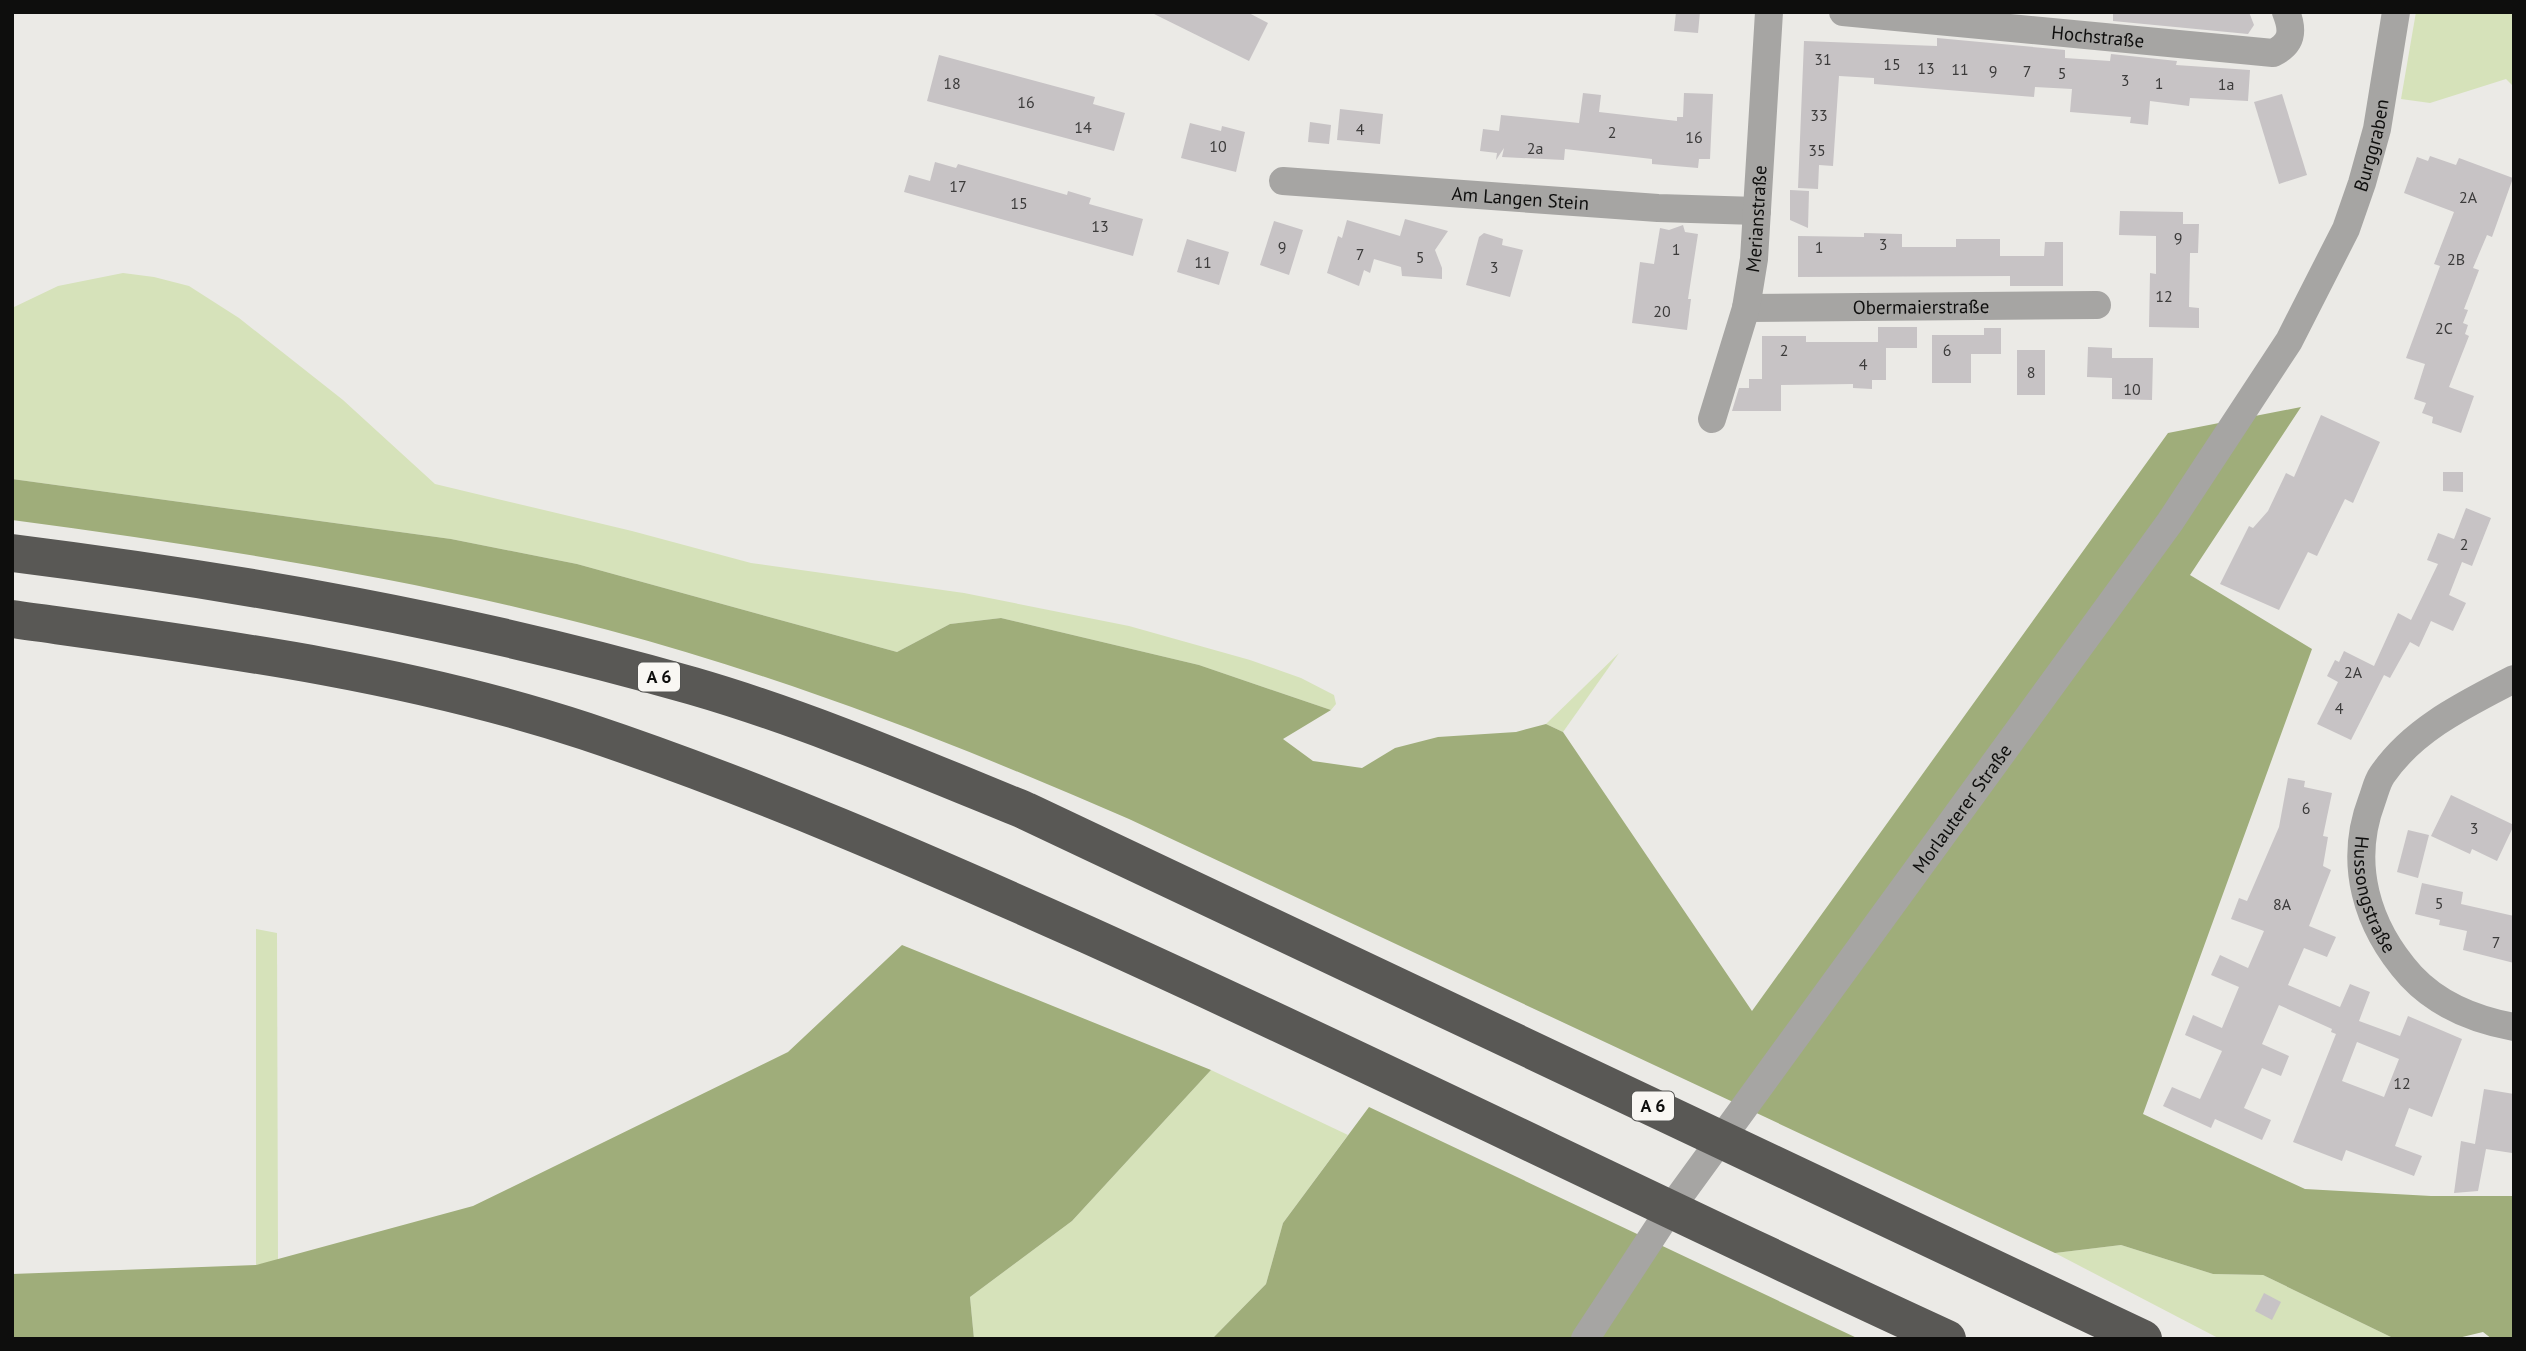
<svg xmlns="http://www.w3.org/2000/svg" width="2526" height="1351" font-family="'PT Sans',sans-serif">
<rect width="100%" height="100%" fill="#ebeae6"/>
<g fill="#d6e2ba">
<path d="M2416 12H2514V87L2506 79 2430 103 2401 99Z"/>
<path d="M123 273 154 277 189 286 239 318 343 400 435 484 632 531 751 563 964 593 1129 626 1250 660 1301 678 1334 695 1336 704 1331 710 1199 665 1001 618 950 624 897 652 577 564 451 539 12 479V308L58 286Z"/>
<path d="M1619 653 1563 732 1546 724Z"/>
<path d="M256 929 277 933 278 1261 256 1265Z"/>
<path d="M1211 1070 1348 1135 1283 1223 1266 1284 1212 1339H974L970 1297 1072 1221Z"/>
<path d="M2121 1245 2213 1274 2263 1275 2395 1339H2220L2055 1253Z"/>
</g>
<g fill="#9fad7a">
<path d="M2301 407 2190 575 2312 649 2143 1114 2305 1189 2431 1196H2514V1339H2492L2483 1332 2454 1339H2395L2263 1275 2213 1274 2121 1245 2055 1253 1129 819C959 745 788 678 608 630 413 578 213 547 12 520V479L451 539 577 564 897 652 950 624 1001 618 1199 665 1331 710 1283 739 1313 761 1362 768 1395 748 1438 737 1516 732 1546 724 1563 732 1752 1011 2168 433Z"/>
<path d="M902 945 1211 1070 1072 1221 970 1297 974 1339H12V1274L256 1265 473 1206 788 1052Z"/>
<path d="M1369 1107 1859 1339H1212L1266 1284 1283 1223Z"/>
</g>
<g fill="#c7c3c5" fill-rule="evenodd">
<path d="M1150 12H1247L1268 23 1249 61Z"/>
<path d="M1676 12H1700L1698 33 1674 31Z"/>
<path d="M2113 12H2249L2254 25 2248 34 2113 21Z"/>
<path d="M1937 38 2065 50V58L2110 61 2111 54 2177 61 2176 65 2250 70 2248 101 2190 98 2189 106 2150 101 2148 125 2130 123 2131 117 2070 112 2072 89 2035 87 2034 97 1874 84V78L1839 76 1833 166 1819 165 1818 189 1798 188 1804 41 1937 46Z"/>
<path d="M939 55 1095 97 1093 104 1125 113 1114 151 927 101Z"/>
<path d="M1583 93 1601 95 1599 112 1677 121V117H1683L1684 93 1713 94 1710 159H1699L1698 168 1652 164V159L1565 149 1564 160 1502 157 1504 148 1496 160 1497 153 1480 151 1483 129 1499 131 1501 115 1579 123Z"/>
<path d="M2282 94 2307 175 2279 184 2254 102Z"/>
<path d="M1340 109 1383 114 1380 144 1337 140Z"/>
<path d="M1310 122 1331 125 1329 144 1308 142Z"/>
<path d="M1190 123 1221 131 1222 126 1245 132 1236 172 1181 158Z"/>
<path d="M2430 156 2456 165 2459 158 2513 178 2492 237 2487 235 2473 268 2479 270 2464 309 2468 310 2463 323 2468 325 2465 334 2469 336 2449 387 2474 396 2461 433 2432 423 2433 417 2422 413 2426 403 2414 399 2425 364 2406 358 2440 266 2434 264 2454 212 2404 193 2417 157 2428 161Z"/>
<path d="M935 162 956 168 958 164 1067 195 1068 191 1091 198 1089 204 1143 219 1133 256 904 192 909 175 930 181Z"/>
<path d="M1790 190 1809 191 1808 228 1790 220Z"/>
<path d="M2120 211 2183 212V224H2199L2198 253H2190L2189 307 2199 308V328L2149 327 2150 273 2156 274V236L2119 235Z"/>
<path d="M1405 219 1448 231 1435 250 1442 268V279L1402 276 1401 267 1374 259 1370 273 1364 270 1359 286 1327 273 1338 236 1342 238 1347 220 1400 236Z"/>
<path d="M1274 221 1303 230 1289 275 1260 265Z"/>
<path d="M1683 225 1685 232 1698 234 1688 299H1691L1687 330 1632 323 1640 262 1654 264 1660 228 1669 230Z"/>
<path d="M1484 233 1503 239 1502 245 1523 250 1510 297 1466 285 1479 237Z"/>
<path d="M1864 233 1902 234V247H1956V239H2000V256H2044L2045 242H2063V286H2010V276L1798 277V236L1864 237Z"/>
<path d="M1187 239 1229 252 1219 285 1177 272Z"/>
<path d="M1878 327H1917V348H1886V380H1872V389L1853 388V384L1781 385V411H1732L1739 388H1749V379H1762V336H1806V342H1878Z"/>
<path d="M1984 328H2001V354H1971V383H1932V335H1984Z"/>
<path d="M2088 347 2112 348V358H2153L2152 400 2112 399V378L2087 377Z"/>
<rect x="2017" y="350" width="28" height="45"/>
<path d="M2321 415 2380 442 2353 503 2345 499 2317 556 2308 552 2279 610 2220 584 2249 526 2253 528 2268 511 2286 473 2294 477Z"/>
<path d="M2443 472H2463V492L2443 491Z"/>
<path d="M2466 508 2491 518 2472 566 2462 562 2449 595 2466 603 2453 631 2431 621 2419 647 2410 642 2390 678 2384 675 2351 740 2317 724 2338 682 2327 676 2335 660 2339 662 2344 651 2374 666 2398 613 2411 620 2438 564 2427 560 2438 533 2454 539Z"/>
<path d="M2288 778 2305 781 2304 787 2332 793 2323 836 2328 837 2323 866 2331 870 2309 926 2336 937 2327 957 2304 948 2288 985 2340 1007 2350 984 2370 992 2359 1021 2400 1036 2408 1016 2462 1039 2432 1117 2409 1108 2395 1146 2422 1156 2414 1176 2346 1150 2342 1161 2293 1142 2336 1034 2331 1032 2332 1029 2279 1005 2262 1044 2289 1056 2281 1076 2262 1068 2244 1108 2271 1120 2262 1140 2215 1119 2211 1128 2163 1106 2172 1087 2200 1099 2222 1051 2185 1035 2193 1015 2222 1028 2239 987 2211 975 2220 955 2248 968 2264 931 2231 919 2239 898 2247 901 2279 827ZM2357 1042 2399 1059 2384 1097 2342 1081Z"/>
<path d="M2451 795 2514 825 2497 861 2472 849 2470 854 2431 836Z"/>
<path d="M2408 830 2429 835 2418 878 2397 872Z"/>
<path d="M2422 883 2463 892 2461 904 2514 916V963L2463 950 2467 931 2439 925 2440 920 2415 914Z"/>
<path d="M2484 1089 2514 1094 2512 1153 2486 1149 2478 1191 2454 1193 2461 1141 2475 1144Z"/>
<path d="M2264 1293 2281 1302 2272 1320 2255 1311Z"/>
</g>
<g fill="none" stroke-linecap="round" stroke-linejoin="round">
<g stroke="#a6a5a3" stroke-width="28">
<path id="s1" d="M1843 12 2273 53C2292 44 2294 32 2286 12"/>
<path id="s2" d="M1283 181 1658 208 1757 211"/>
<path id="s3" d="M1746 308 2097 305"/>
<path id="s4" d="M1712 419 1746 308 1754 259 1769 12"/>
<path id="s5" d="M2514 679C2466 704 2413 729 2382 775 2377 782 2375 792 2372 800 2348 863 2366 926 2411 976 2438 1005 2476 1020 2514 1027"/>
<path id="s6" d="M1585 1339 1671 1208 2170 522 2289 341 2346 229 2362 183 2377 129 2396 12"/>
</g>
<g stroke="#595855" stroke-width="38">
<path d="M12 553C242 582 470 622 693 686 807 719 916 766 1026 811L2143 1339"/>
<path d="M12 619C205 646 400 670 585 731 756 788 923 861 1088 935 1376 1065 1659 1207 1947 1339"/>
</g>
</g>
<g text-anchor="middle" stroke-width="5" stroke-linejoin="round" paint-order="stroke">
<g font-size="16" fill="#3c3b3b">
<text x="1823" y="65">31</text>
<text x="1892" y="70">15</text>
<text x="1926" y="74">13</text>
<text x="1960" y="75">11</text>
<text x="1993" y="77">9</text>
<text x="2027" y="77">7</text>
<text x="2062" y="79">5</text>
<text x="2125" y="86">3</text>
<text x="952" y="89">18</text>
<text x="2159" y="89">1</text>
<text x="2226" y="90">1a</text>
<text x="1026" y="108">16</text>
<text x="1819" y="121">33</text>
<text x="1083" y="133">14</text>
<text x="1360" y="135">4</text>
<text x="1612" y="138">2</text>
<text x="1694" y="143">16</text>
<text x="1218" y="152">10</text>
<text x="1535" y="154">2a</text>
<text x="1817" y="156">35</text>
<text x="958" y="192">17</text>
<text x="2468" y="203">2A</text>
<text x="1019" y="209">15</text>
<text x="1100" y="232">13</text>
<text x="2178" y="244">9</text>
<text x="1883" y="250">3</text>
<text x="1282" y="253">9</text>
<text x="1819" y="253">1</text>
<text x="1676" y="255">1</text>
<text x="1360" y="260">7</text>
<text x="1420" y="263">5</text>
<text x="2456" y="265">2B</text>
<text x="1203" y="268">11</text>
<text x="1494" y="273">3</text>
<text x="2164" y="302">12</text>
<text x="1662" y="317">20</text>
<text x="2444" y="334">2C</text>
<text x="1784" y="356">2</text>
<text x="1947" y="356">6</text>
<text x="1863" y="370">4</text>
<text x="2031" y="378">8</text>
<text x="2132" y="395">10</text>
<text x="2464" y="550">2</text>
<text x="2353" y="678">2A</text>
<text x="2339" y="714">4</text>
<text x="2306" y="814">6</text>
<text x="2474" y="834">3</text>
<text x="2439" y="909">5</text>
<text x="2282" y="910">8A</text>
<text x="2496" y="948">7</text>
<text x="2402" y="1089">12</text>
</g>
<g fill="#f9f7f3" stroke="#545452" stroke-width="2">
<rect x="638" y="662.5" width="42" height="29" rx="5"/>
<rect x="1632" y="1091.5" width="42" height="29" rx="5"/>
</g>
<g font-size="18" font-weight="bold" fill="#0e0e0d">
<text x="659" y="683">A 6</text>
<text x="1653" y="1112">A 6</text>
</g>
<g font-size="19" fill="#0e0e0d" stroke="#f9f7f3">
<text dy="7" stroke="none"><textPath href="#s1" startOffset="256">Hochstraße</textPath></text>
<text dy="7" stroke="none"><textPath href="#s6" startOffset="1435">Burggraben</textPath></text>
<text dy="7" stroke="none"><textPath href="#s2" startOffset="238">Am Langen Stein</textPath></text>
<text dy="7" stroke="none"><textPath href="#s4" startOffset="206">Merianstraße</textPath></text>
<text dy="7" stroke="none"><textPath href="#s3" startOffset="175">Obermaierstraße</textPath></text>
<text dy="7" stroke="none"><textPath href="#s6" startOffset="651">Morlauterer Straße</textPath></text>
<text dy="7" stroke="none"><textPath href="#s5" startOffset="290">Hussongstraße</textPath></text>
</g>
</g>
<rect width="2526" height="1351" fill="none" stroke="#0e0e0d" stroke-width="28"/>
</svg>
